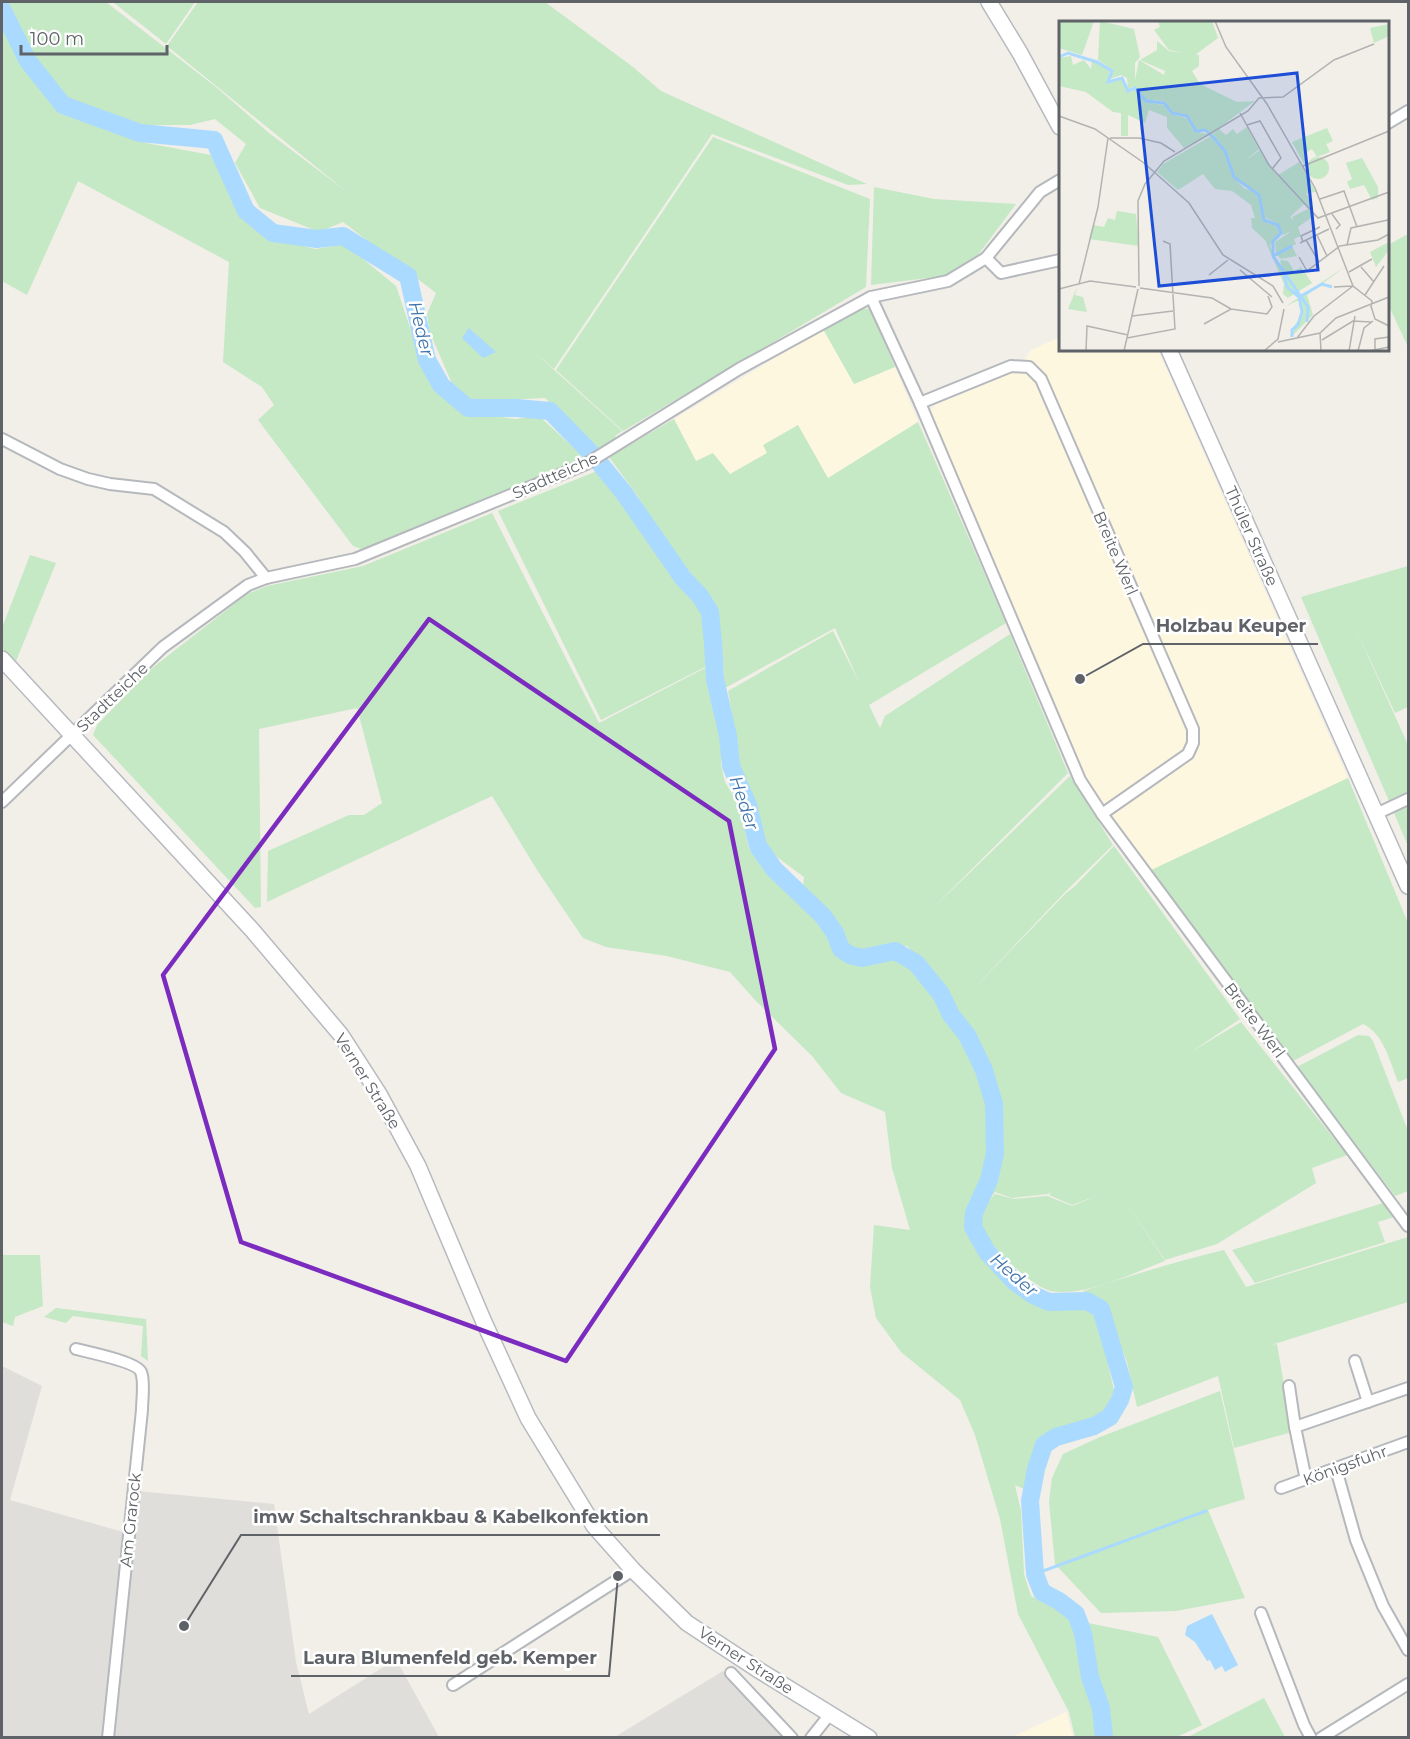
<svg xmlns="http://www.w3.org/2000/svg" width="1410" height="1739" font-family="Montserrat,sans-serif">
<rect width="100%" height="100%" fill="#f1efe8"/>
<g fill="#fef7e0">
<path d="M823 329 854 384 895 367 918 422 828 478 764 444 767 453 730 475 696 461 674 419Z"/>
<path d="M1060 337V350H1158L1348 778 1149 871 1085 776 928 413 935 405 1017 371 1031 350Z"/>
<path d="M1066 1712 1073 1737H1012Z"/>
</g>
<g fill="#e0deda">
<path d="M2 1366 42 1386 10 1500 134 1535 138 1491 274 1504 296 1662 309 1714 396 1659 439 1737H2Z"/>
<path d="M723 1671 781 1737 613 1738Z"/>
</g>
<g fill="#c5e8c5">
<path d="M2 2H106L216 87 269 133 347 192 167 46 198 2H545L633 67 661 91 867 184 848 185 712 134 554 369 532 350 622 431 615 436 617 439 602 451 545 398 478 401 465 397 454 388 430 333 427 314 436 293 343 222 319 232 260 208 235 163 246 144 215 119 190 125H139L68 99 35 59 7 8Z"/>
<path d="M113 2H195L166 44Z"/>
<path d="M2 26 25 65 62 114 146 143 211 155 244 214 272 239 316 249 345 244 396 286 422 363 437 390 465 412 516 419 539 416 586 459 364 550 353 546 258 420 274 405 262 387 223 362 229 262 78 181 27 295 2 281Z"/>
<path d="M713 137 870 199 866 287 623 431 556 370Z"/>
<path d="M874 187 934 199 1016 204 978 255 944 276 871 285Z"/>
<path d="M1408 234V347L1388 304V245Z"/>
<path d="M860 308 870 309 895 367 854 384 823 329Z"/>
<path d="M674 419 696 461 713 453 730 474 767 453 763 445 798 425 828 478 918 422 1006 623 869 705 880 728 885 716 1010 634 1068 773 930 911 1070 776 1113 845 1066 891 960 1003 1066 893 1074 887 1114 846 1240 1019 1191 1052 1241 1022 1347 1155 1312 1168 1316 1183 1217 1244 1165 1260 1117 1189 1165 1261C1132 1273 1086 1297 1051 1291 1032 1287 982 1241 981 1222 980 1211 988 1202 995 1194L1014 1199 1047 1196 1072 1206 1102 1194 1072 1205 1049 1195 1051 1192 1048 1194 1012 1198 995 1192 980 1213 971 1209 977 1191 969 1211 968 1226 982 1254 1009 1285 1048 1307 1072 1308 1085 1305 1096 1312 1116 1399 1104 1412 1040 1440 1024 1489 1015 1485 1021 1511 1024 1574 1031 1596 1056 1609 1070 1620 1077 1635 1085 1678 1097 1710 1099 1737H1075L1069 1712 1018 1614 1000 1519 975 1435 960 1400 901 1352 876 1318 870 1287 874 1225 910 1230 892 1168 885 1112 841 1093 812 1056 755 1000 730 972 667 956 606 947 583 938 537 870 492 796 267 902 268 851 349 815H364L382 803 357 708 259 729 261 907 255 908 93 735 97 725 151 669 247 594 267 586 363 566 492 513 599 723 709 666V677L723 737 721 765 725 782 740 807 749 849 771 877 818 920 839 955 850 964C864 962 879 957 892 958 918 959 953 1025 964 1046L948 989 907 946 868 951 849 946 830 918 803 886 804 877 777 857 765 846 754 806 737 768 734 725 728 691 833 631 860 684 835 628 725 688 721 641 714 604 659 531 637 495 609 457Z"/>
<path d="M597 471 620 498 679 582 697 602 705 615 709 643V665L601 720 498 511Z"/>
<path d="M30 555 56 563 16 661 2 648V628Z"/>
<path d="M1408 566V707L1395 713 1353 623 1408 745V792L1389 801 1301 597Z"/>
<path d="M1348 778 1408 923V1078L1398 1082C1390 1062 1384 1034 1363 1024L1293 1061 1149 871Z"/>
<path d="M1408 806V846L1394 813Z"/>
<path d="M1358 1035 1369 1036 1373 1041 1408 1131V1191L1395 1196 1297 1067Z"/>
<path d="M1383 1203 1394 1217 1378 1222 1385 1242 1255 1283 1232 1250Z"/>
<path d="M1408 1237V1302L1271 1345 1277 1344 1292 1432 1234 1448 1218 1376 1137 1407 1127 1362 1104 1303 1083 1291C1130 1276 1177 1261 1224 1250L1246 1287Z"/>
<path d="M2 1255H40L43 1306 15 1317 13 1326 2 1322Z"/>
<path d="M56 1308 146 1319 148 1361 141 1356 143 1326 73 1316 66 1323 44 1317Z"/>
<path d="M1220 1391 1245 1499 1208 1510 1245 1598 1176 1611 1101 1613 1055 1564 1049 1502 1052 1478 1063 1454 1100 1437Z"/>
<path d="M1083 1622 1158 1637 1202 1725 1177 1737H1107L1106 1710 1094 1675 1088 1633Z"/>
<path d="M1264 1698 1285 1737H1188Z"/>
</g>
<g fill="#aadaff">
<path d="M469 328 496 352 483 358 462 338Z"/>
<path d="M1212 1614 1238 1665 1225 1672 1222 1666 1215 1670 1210 1660 1207 1661 1195 1642 1185 1635 1187 1626Z"/>
</g>
<g fill="none" stroke-linecap="round" stroke-linejoin="round">
<path stroke="#aadaff" stroke-width="3" d="M1035 1574 1206 1511"/>
<path stroke="#aadaff" stroke-width="18" d="M2 9 28 61 63 105 140 133 214 140 246 211 273 233 317 239 343 236 408 276 427 360 441 385 468 408H517L550 411 593 455 624 493 683 578 700 596 710 612 713 643 715 679 728 736 731 766 748 805 758 846 774 869 823 916 835 933 841 949 850 955 862 958 895 951 916 963 941 994 951 1015 967 1035 984 1070 994 1104 995 1153 989 1180 974 1213 973 1227 987 1252 1015 1282 1033 1295 1049 1302 1087 1301 1101 1309 1124 1387 1120 1400 1110 1417 1094 1426 1056 1437 1044 1445 1036 1469 1030 1501 1035 1574 1042 1592 1059 1601 1076 1614 1083 1633 1090 1677 1101 1708 1104 1738"/>
<g stroke="#b5b8bc" stroke-width="14">
<g id="minor">
<path d="M1388 123 1408 111"/>
<path d="M986 258 1001 273 1060 260"/>
<path d="M871 297 920 403 1080 780 1102 814 1408 1226"/>
<path d="M920 403 1011 366 1029 367 1041 379 1193 729V743L1188 754 1102 814"/>
<path d="M2 439 60 469 88 479 110 484 154 489 224 532 245 552 266 578"/>
<path d="M2 802 163 647 248 585 266 578 355 559 586 464 739 369 871 297 948 281 986 258 1040 192 1060 180"/>
<path d="M1376 814 1408 799"/>
<path d="M76 1349C88 1352 137 1362 141 1372 145 1382 142 1399 142 1410L108 1738"/>
<path d="M1355 1361 1368 1402"/>
<path d="M1289 1386 1295 1427"/>
<path d="M1336 1469 1356 1540 1383 1606 1408 1650"/>
<path d="M1306 1480 1295 1427 1408 1388"/>
<path d="M1281 1488 1408 1442"/>
<path d="M1261 1613 1304 1725 1311 1738"/>
<path d="M731 1673 792 1738"/>
<path d="M453 1685 633 1570"/>
<path d="M811 1738 830 1714"/>
<path d="M1321 1738 1408 1684"/>
</g>
</g>
<g stroke="#b6babf" stroke-width="18">
<g id="secondary">
<path d="M989 2 1020 53 1060 127"/>
<path d="M1169 350 1408 886"/>
<path d="M2 659 253 931 341 1035 379 1094 418 1166 483 1320 528 1418 594 1526 633 1570 687 1623 757 1669 869 1738"/>
</g>
</g>
<use href="#minor" stroke="#fff" stroke-width="10"/>
<use href="#secondary" stroke="#fff" stroke-width="15"/>
</g>
<path fill="none" stroke="#7b2cbf" stroke-width="4.5" stroke-linejoin="round" d="M429 619 729 821 775 1049 566 1361 241 1242 163 975Z"/>
<g text-anchor="middle" stroke-width="5" stroke-linejoin="round" paint-order="stroke">
<g font-size="16" fill="#5f6368" stroke="#fff">
<text transform="translate(555 475) rotate(-24)" y="6">Stadtteiche</text>
<text transform="translate(1252 536) rotate(66)" y="6">Thüler Straße</text>
<text transform="translate(1116 553) rotate(67)" y="6">Breite Werl</text>
<text transform="translate(112 697) rotate(-44)" y="6">Stadtteiche</text>
<text transform="translate(1255 1020) rotate(53)" y="6">Breite Werl</text>
<text transform="translate(368 1081) rotate(58)" y="6">Verner Straße</text>
<text transform="translate(1345 1465) rotate(-20)" y="6">Königsfuhr</text>
<text transform="translate(130 1520) rotate(-84)" y="6">Am Grarock</text>
<text transform="translate(746 1660) rotate(33)" y="6">Verner Straße</text>
</g>
<g font-size="18" font-style="italic" fill="#4174aa" stroke="#fff">
<text transform="translate(421 329) rotate(76)" y="6">Heder</text>
<text transform="translate(744 803) rotate(71)" y="6">Heder</text>
<text transform="translate(1014 1275) rotate(41)" y="6">Heder</text>
</g>
</g>
<g transform="translate(1059 21)">
<rect width="330" height="330" fill="#f1efe8"/>
<path d="M0 0H35L23 34 0 27ZM41 0 75 8 81 36 76 42V59L80 39 105 54 106 50 81 39 98 29V20L110 30 140 34V45L133 50 141 63 178 81 196 80 152 113 145 108H136L131 97 111 90 105 80 88 79 73 66 69 69 68 57 62 54 48 59 54 49 39 39ZM99 0H153L159 17 136 34 110 29 95 9 101 6ZM330 3V15L315 22 311 7ZM12 35 14 44 25 39 32 48 33 40 44 45 51 50 48 63 62 58 69 71 77 69 87 81 105 84 112 93 127 97 136 110 151 114 125 127 108 107V96L90 89 86 102 69 94V115H62V92L54 91 27 71 0 65V37ZM188 106 200 128 186 140 201 129 215 151 245 183 231 196 235 199 233 196 249 188 255 195 239 206 242 215 235 218 237 223 233 225 238 235 222 238 217 233 216 221 233 210 224 214 219 203 203 195 208 202 218 204 222 214 211 225 224 252 221 239 229 240 235 250 242 246 253 262 229 277 224 273 225 263 206 219 193 207 192 197H196L192 184 173 170 156 168 144 153 119 169 98 151 104 143 152 115 166 130 174 156 185 167 199 173 175 155 167 129 153 113 160 108 167 114 174 108 178 113ZM268 107 274 120 267 123 271 131 258 136 253 128 245 133 249 141 245 143 233 121ZM248 147a11 11 0 1 1 22 0a11 11 0 1 1-22 0ZM303 137 319 166V177L313 179 305 164 291 168 288 161 293 158 287 142ZM240 141 257 171 247 172 254 186 251 188 219 154ZM58 190 77 193 80 225 30 218 34 204 45 206 49 197 56 199ZM330 221V229L317 246 311 231ZM287 245 248 274 254 294 232 316V309L243 294 240 279 227 285ZM18 266 16 274 24 276 28 291 9 288Z" fill="#c5e8c5"/>
<path fill="none" stroke="#aadaff" stroke-width="3" d="M0 36 9 32 38 41 53 50 49 61 63 57 69 70 76 67 87 80 105 82 113 92 128 95 137 110 146 109 155 117 166 130 175 156 200 174 205 199 219 204 222 212 214 220V235L249 286 248 301M214 235 233 225M225 255 228 266 240 276 243 291 239 304 233 309V316M242 275 263 263 273 266"/>
<path fill="none" stroke="#b3b3b1" stroke-width="1.5" d="M156 0 167 26 208 83 256 167 294 265 313 280 312 287M181 92 210 144 259 197 330 171M0 95 36 108 85 142 130 182 164 234 214 265 224 282M188 104 201 100 222 137 213 148M51 117H80L102 122 116 131M244 145 330 110M261 178 285 170 298 206M273 193 281 204 277 208M258 214 268 235M247 219 260 241M244 221 242 215 261 206M241 222 270 208M288 224 292 207 329 199M240 236 248 250 281 225 319 219 330 213M302 246 315 261M181 249 213 276M290 251 313 238M150 254 169 239M20 263 39 186 49 117M80 265 79 180 86 163 105 140 189 90 200 77 224 76 275 39 315 23M275 266 293 265M81 267 153 277 172 288M0 268 31 260 77 266M306 274 325 245M312 285 316 298 330 305M73 295 114 290M145 303 172 288 208 293 213 286 209 275M261 312 262 330M68 317 116 308 111 223 104 220M238 317 255 295 294 265M263 319 294 300 312 301M219 321 261 312 277 297 330 276M316 328V318L330 316M27 330 28 305 69 314M65 330 79 268M205 330 219 318 225 288M290 330 296 295M299 330 305 307 314 300M310 330 330 326"/>
<path fill="#1d4ed8" fill-opacity="0.15" stroke="#1d4ed8" stroke-width="3" d="M238 52 259 249 100 265 79 69Z"/>
<rect width="330" height="330" fill="none" stroke="#5f6368" stroke-width="3"/>
</g>
<path fill="none" stroke="#5f6368" stroke-width="2" d="M1080 679L1143 644H1318M184 1626L241 1535H660M618 1576L609 1676H291"/>
<g fill="#5f6368" stroke="#fff" stroke-width="2">
<circle cx="1080" cy="679" r="6"/>
<circle cx="184" cy="1626" r="6"/>
<circle cx="618" cy="1576" r="6"/>
</g>
<g font-size="18" text-anchor="middle" font-weight="bold" fill="#5f6368" stroke="#fff" stroke-width="5" stroke-linejoin="round" paint-order="stroke">
<text x="1231" y="632">Holzbau Keuper</text>
<text x="451" y="1523">imw Schaltschrankbau &amp; Kabelkonfektion</text>
<text x="450" y="1664">Laura Blumenfeld geb. Kemper</text>
</g>
<rect width="1410" height="1739" fill="none" stroke="#5f6368" stroke-width="6"/>
<path d="M21 45v9h146v-9" fill="none" stroke="#5f6368" stroke-width="3"/>
<text x="30" y="45" font-size="18" fill="#5f6368" stroke="#ffffff" stroke-width="4.5" paint-order="stroke">100 m</text>
</svg>
